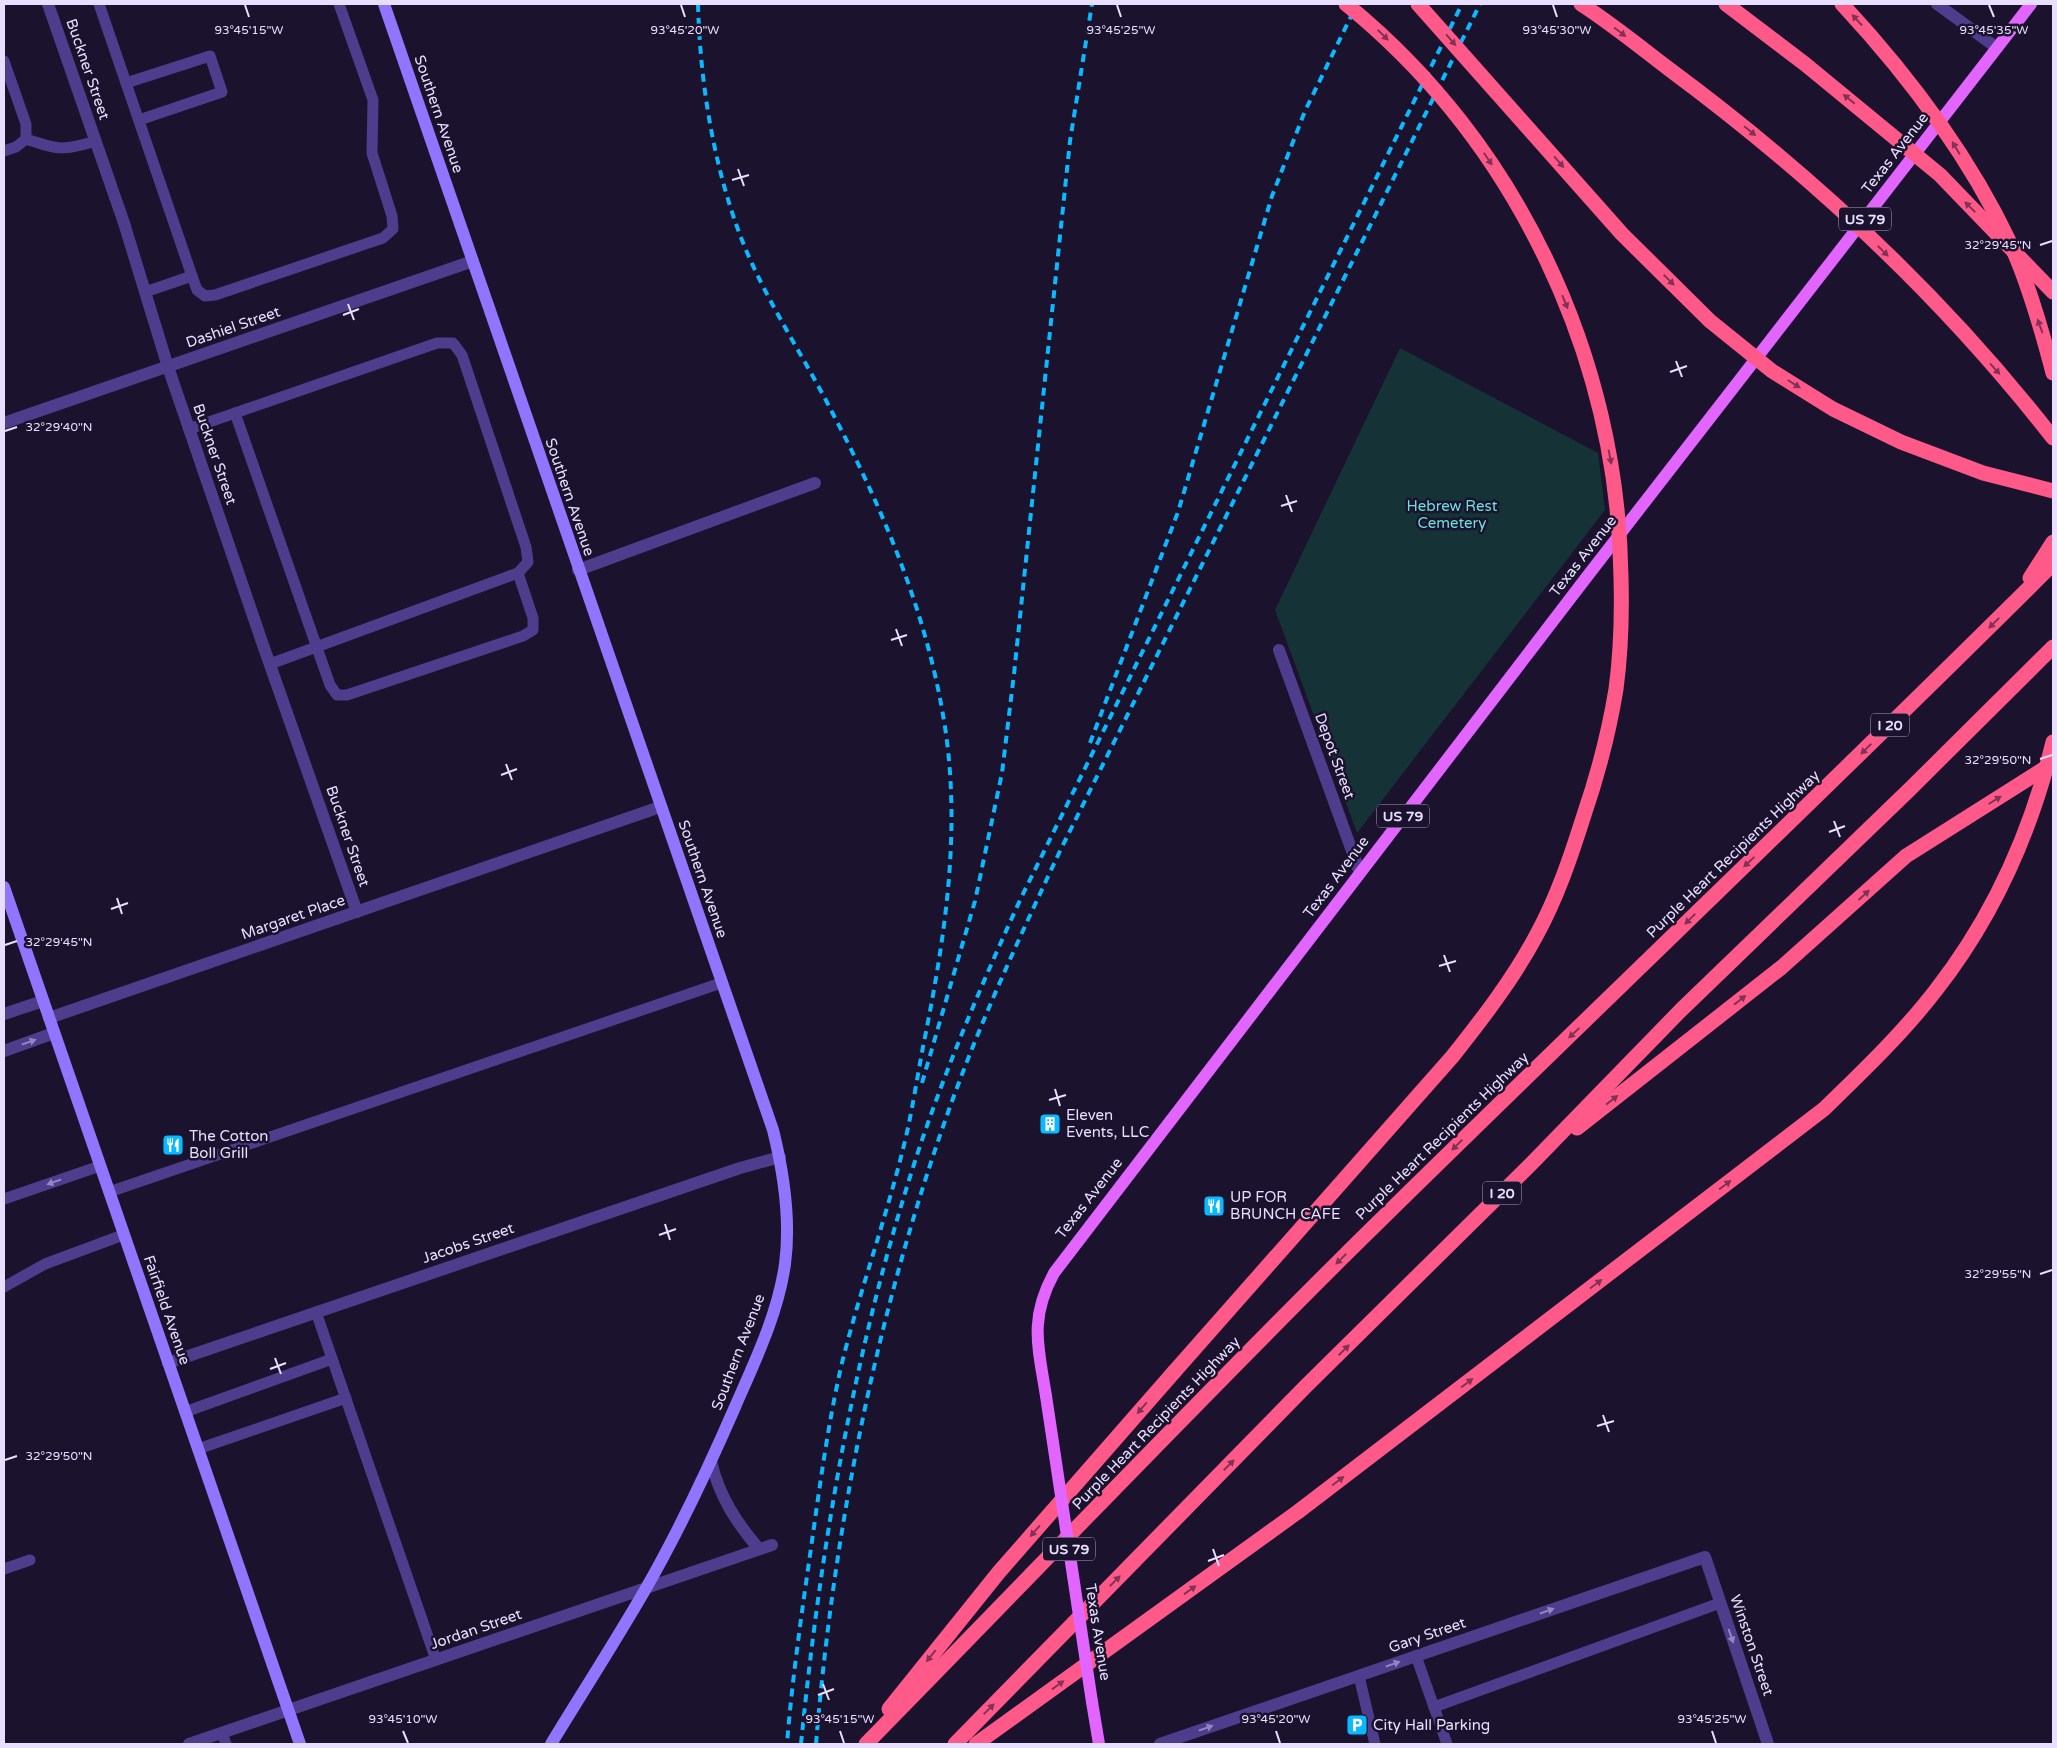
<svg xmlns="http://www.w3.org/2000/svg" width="2057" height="1748" font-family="'Varela Round',sans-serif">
<rect width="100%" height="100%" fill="#1b122d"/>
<path fill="#153237" d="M1400 348 1598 453 1605 510 1357 833 1275 610Z"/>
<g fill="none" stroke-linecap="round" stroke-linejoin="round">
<g stroke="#4e3d8c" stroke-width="11">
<path d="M99 4 192 276 145 292"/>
<path d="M4 61 26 124V139L16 147 4 151"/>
<path d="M126 83 210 56 222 92 139 120"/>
<path d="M26 139C58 150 63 151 96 141"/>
<path d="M192 276 197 290 205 296 215 295 383 238 393 229 392 216 372 153 373 100 339 4"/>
<path d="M235 413 330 685 337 695H347L523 636 533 630V618L518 573"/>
<path d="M189 429 437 343H453L462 355 526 547 528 562 518 573 270 664"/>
<path d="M109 1192 721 983"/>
<path d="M4 1199 100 1166"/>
<path d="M4 1287 45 1264 123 1235"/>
<path d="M316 1312 436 1660"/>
<path d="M185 1412 332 1359"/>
<path d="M198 1449 346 1398"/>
<path d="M4 1569 30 1560"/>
<path d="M1416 1656 1447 1744"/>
<path d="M1359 1676 1375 1744"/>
<path d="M1434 1707 1720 1603"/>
<path d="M222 1733 226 1744"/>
</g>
<g stroke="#4e3d8c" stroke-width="12">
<path d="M48 4 124 223 168 367 263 645 357 912"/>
<path d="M1937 4 1997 48"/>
<path d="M4 423 473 261"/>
<path d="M578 570 815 483"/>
<path d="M1279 650 1360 873"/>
<path d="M4 1014 43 1001"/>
<path d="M49 1018 660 807"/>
<path d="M4 1051 54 1033"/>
<path d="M168 1363 740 1168 780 1157"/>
<path d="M711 1461C719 1496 736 1522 759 1549"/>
<path d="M189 1744 772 1545"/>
<path d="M1160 1744 1705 1557 1768 1744"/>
</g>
<g stroke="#9275ff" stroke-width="12">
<path d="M384 4 773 1130C784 1174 791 1219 785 1264 778 1314 755 1361 735 1407 708 1469 679 1531 645 1590 615 1642 582 1693 551 1744"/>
<path d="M4 887 300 1744"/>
</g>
<g stroke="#e265ff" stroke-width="12">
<path d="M1046 1396C1038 1346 1029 1319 1054 1273L1589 574 2031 4"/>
<path d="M1092 1702 1099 1744"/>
</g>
<g stroke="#ff598a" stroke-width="15">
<path d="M2030 578 2053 542"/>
<path d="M1577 1128 1782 967 1906 856 2053 763"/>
<path d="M889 1709 999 1572 1174 1372"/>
<path d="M866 1744C1025 1582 1182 1417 1343 1257 1578 1025 1819 797 2053 564"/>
<path d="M955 1744 1306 1386 1532 1163 1681 1010 1909 790 2053 647"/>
<path d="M976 1744 1299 1511"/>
</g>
<g stroke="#0ab9ff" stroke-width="4" stroke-dasharray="8 6" stroke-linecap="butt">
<path d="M698 4C700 81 713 163 740 235 764 298 802 353 832 412 884 511 928 616 945 727 961 833 945 937 924 1042 917 1077 912 1114 903 1149 885 1222 859 1293 841 1367 827 1429 819 1492 810 1555 801 1618 792 1681 787 1744"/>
<path d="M1090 743 1178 512 1272 196 1305 111 1357 4"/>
<path d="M922 1083 975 901 1002 773 1014 674 1070 141 1092 4"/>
<path d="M801 1744C821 1543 855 1344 918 1152 947 1065 983 981 1021 898L1462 4"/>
<path d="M816 1744C834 1527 877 1310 951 1104 982 1018 1021 934 1060 851L1480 4"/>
</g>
<path stroke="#e265ff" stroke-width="12" d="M1046 1396 1092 1702"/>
<g stroke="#ff598a" stroke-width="15">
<path d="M1418 4 1622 234 1710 321 1772 371 1833 409 1901 442 1983 473 2053 491"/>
<path d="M1581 4C1612 24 1640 47 1669 69 1812 175 1944 298 2053 438"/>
<path d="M1726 4 1805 64 1940 175 2053 292"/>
<path d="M1842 4C1908 75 1968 154 2010 243 2028 281 2042 331 2053 373"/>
<path d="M1174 1372 1452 1057C1483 1018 1513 979 1536 936 1557 898 1571 856 1584 815 1598 774 1609 732 1616 689 1621 652 1622 614 1621 577 1618 357 1517 143 1346 4"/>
<path d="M1299 1511 1824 1109C1863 1071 1903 1033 1936 990 1993 917 2031 832 2053 742"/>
</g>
</g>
<defs><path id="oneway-solid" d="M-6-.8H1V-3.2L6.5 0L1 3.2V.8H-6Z" transform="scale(1.25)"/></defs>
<g fill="#823257">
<use href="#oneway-solid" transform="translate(1857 20) rotate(-133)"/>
<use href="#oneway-solid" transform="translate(1620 32) rotate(37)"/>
<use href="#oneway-solid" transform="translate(1383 35) rotate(44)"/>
<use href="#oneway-solid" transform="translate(1451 40) rotate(49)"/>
<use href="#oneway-solid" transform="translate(1849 99) rotate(-141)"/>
<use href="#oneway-solid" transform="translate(1750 131) rotate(39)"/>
<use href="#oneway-solid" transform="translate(1956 148) rotate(-121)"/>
<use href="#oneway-solid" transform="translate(1488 159) rotate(56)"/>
<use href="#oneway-solid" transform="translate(1559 162) rotate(49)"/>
<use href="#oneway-solid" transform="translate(1970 207) rotate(-135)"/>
<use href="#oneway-solid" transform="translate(1883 251) rotate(45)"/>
<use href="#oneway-solid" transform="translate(1669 280) rotate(45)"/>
<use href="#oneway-solid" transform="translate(1565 302) rotate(68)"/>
<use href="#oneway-solid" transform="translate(2040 326) rotate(-110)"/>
<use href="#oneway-solid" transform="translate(1995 369) rotate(48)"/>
<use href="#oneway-solid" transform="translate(1794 384) rotate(32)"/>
<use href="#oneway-solid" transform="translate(1610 457) rotate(79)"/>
<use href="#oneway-solid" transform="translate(1994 623) rotate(135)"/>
<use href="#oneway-solid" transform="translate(1866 749) rotate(135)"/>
<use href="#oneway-solid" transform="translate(1995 800) rotate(-32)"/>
<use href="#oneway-solid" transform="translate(1749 862) rotate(137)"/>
<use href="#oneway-solid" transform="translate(1864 895) rotate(-42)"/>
<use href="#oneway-solid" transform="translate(1690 919) rotate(135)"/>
<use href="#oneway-solid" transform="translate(1740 1000) rotate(-38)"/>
<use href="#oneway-solid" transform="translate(1574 1033) rotate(137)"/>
<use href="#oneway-solid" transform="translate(1612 1100) rotate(-38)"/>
<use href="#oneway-solid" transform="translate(1457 1145) rotate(135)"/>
<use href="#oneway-solid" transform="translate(1725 1185) rotate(-37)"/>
<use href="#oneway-solid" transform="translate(1341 1259) rotate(135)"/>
<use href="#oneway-solid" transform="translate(1596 1284) rotate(-37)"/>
<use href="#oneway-solid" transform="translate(1344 1350) rotate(-44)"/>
<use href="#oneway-solid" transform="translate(1467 1383) rotate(-37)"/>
<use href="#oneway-solid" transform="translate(1142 1408) rotate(131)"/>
<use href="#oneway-solid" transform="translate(1229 1465) rotate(-45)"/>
<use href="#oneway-solid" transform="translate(1338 1481) rotate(-37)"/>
<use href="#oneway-solid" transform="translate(1035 1531) rotate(131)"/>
<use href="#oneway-solid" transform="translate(1115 1581) rotate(-45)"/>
<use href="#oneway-solid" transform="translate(1190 1590) rotate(-36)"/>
<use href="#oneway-solid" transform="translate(931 1656) rotate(129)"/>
<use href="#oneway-solid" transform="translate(1058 1685) rotate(-36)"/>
<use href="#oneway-solid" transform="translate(989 1709) rotate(-45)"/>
</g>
<g fill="#9385c0">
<use href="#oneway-solid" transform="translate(29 1042) rotate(-19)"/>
<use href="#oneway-solid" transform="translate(54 1182) rotate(161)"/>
<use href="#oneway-solid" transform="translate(1547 1611) rotate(-19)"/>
<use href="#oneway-solid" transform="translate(1731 1636) rotate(71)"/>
<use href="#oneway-solid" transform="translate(1393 1664) rotate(-19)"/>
<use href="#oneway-solid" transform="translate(1206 1728) rotate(-19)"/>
</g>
<path fill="none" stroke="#e8deff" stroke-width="2" d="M245 5 249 17M681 5 685 17M1117 5 1121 17M1553 5 1557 17M1989 5 1994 17M738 169 744 186M732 180 749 175M2040 245 2052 241M348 304 354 320M343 315 359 309M1676 361 1682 377M1670 372 1687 366M5 431 17 427M1286 495 1292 512M1281 506 1297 501M896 629 902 646M891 640 907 635M2040 759 2052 755M506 764 512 780M501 775 517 769M1834 821 1840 837M1829 832 1845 826M117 898 122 914M111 909 128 903M5 945 17 941M1444 955 1450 972M1439 966 1456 961M1055 1089 1060 1106M1049 1100 1066 1095M665 1224 670 1240M659 1235 676 1229M2040 1274 2052 1270M275 1358 281 1374M270 1369 286 1363M1603 1415 1609 1432M1597 1426 1614 1421M5 1460 17 1456M1213 1549 1219 1566M1208 1561 1224 1555M823 1684 829 1700M818 1695 834 1689M403 1731 408 1743M840 1731 844 1743M1276 1731 1280 1743M1712 1731 1716 1743"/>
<defs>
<g id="building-square" transform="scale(1.125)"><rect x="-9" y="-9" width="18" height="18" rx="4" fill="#0ab9ff" stroke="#1b122d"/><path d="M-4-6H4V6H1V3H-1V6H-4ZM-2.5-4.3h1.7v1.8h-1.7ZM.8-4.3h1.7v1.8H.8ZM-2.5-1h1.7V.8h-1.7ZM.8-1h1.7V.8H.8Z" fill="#fff"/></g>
<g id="restaurant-square" transform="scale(1.125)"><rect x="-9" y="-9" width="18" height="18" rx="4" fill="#0ab9ff" stroke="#1b122d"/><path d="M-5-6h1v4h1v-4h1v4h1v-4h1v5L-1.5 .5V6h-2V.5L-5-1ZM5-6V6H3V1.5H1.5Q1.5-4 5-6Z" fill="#fff"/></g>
<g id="parking-square" transform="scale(1.125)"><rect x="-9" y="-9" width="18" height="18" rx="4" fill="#0ab9ff" stroke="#1b122d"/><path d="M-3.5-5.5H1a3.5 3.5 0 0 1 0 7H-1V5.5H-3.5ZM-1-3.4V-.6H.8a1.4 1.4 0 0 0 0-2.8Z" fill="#fff"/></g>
</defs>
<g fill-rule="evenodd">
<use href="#building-square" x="1050" y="1124"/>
<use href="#restaurant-square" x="173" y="1145"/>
<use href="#restaurant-square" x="1214" y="1206"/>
<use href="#parking-square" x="1357" y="1725"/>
</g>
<g text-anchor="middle" stroke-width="5" stroke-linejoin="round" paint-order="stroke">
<g fill="#1b122d" stroke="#aaa1c0" stroke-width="1">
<rect x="1839" y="207.5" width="52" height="23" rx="4"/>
<rect x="1871" y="713.5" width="38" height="23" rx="4"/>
<rect x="1377" y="804.5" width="52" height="23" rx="4"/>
<rect x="1483" y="1181.5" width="38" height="23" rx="4"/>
<rect x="1043" y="1537.5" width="52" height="23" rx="4"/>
</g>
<g font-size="14" font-weight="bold" fill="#e8deff">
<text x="1865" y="224">US 79</text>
<text x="1890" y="730">I 20</text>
<text x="1403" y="821">US 79</text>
<text x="1502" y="1198">I 20</text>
<text x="1069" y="1554">US 79</text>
</g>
<g font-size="15" fill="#e8deff" stroke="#1b122d">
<text transform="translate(88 69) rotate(71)" y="5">Buckner Street</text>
<text transform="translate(439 114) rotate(71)" y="5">Southern Avenue</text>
<text transform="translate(1895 153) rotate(-52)" y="5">Texas Avenue</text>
<text transform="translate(233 327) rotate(-19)" y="5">Dashiel Street</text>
<text transform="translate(215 454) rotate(71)" y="5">Buckner Street</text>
<text transform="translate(570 497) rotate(71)" y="5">Southern Avenue</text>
<text transform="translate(1583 556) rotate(-52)" y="5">Texas Avenue</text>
<text transform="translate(1335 756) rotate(70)" y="5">Depot Street</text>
<text transform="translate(348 836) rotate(71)" y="5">Buckner Street</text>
<text transform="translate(1733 854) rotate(-44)" y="5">Purple Heart Recipients Highway</text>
<text transform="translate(1336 877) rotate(-53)" y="5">Texas Avenue</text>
<text transform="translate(703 879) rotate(71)" y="5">Southern Avenue</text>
<text transform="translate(293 917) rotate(-19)" y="5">Margaret Place</text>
<text transform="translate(1442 1136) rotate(-44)" y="5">Purple Heart Recipients Highway</text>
<text transform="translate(1089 1198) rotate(-52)" y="5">Texas Avenue</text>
<text transform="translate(468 1243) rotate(-19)" y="5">Jacobs Street</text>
<text transform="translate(167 1310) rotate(71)" y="5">Fairfield Avenue</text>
<text transform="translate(738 1352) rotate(-69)" y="5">Southern Avenue</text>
<text transform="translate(1156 1423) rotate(-46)" y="5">Purple Heart Recipients Highway</text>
<text transform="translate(476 1629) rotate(-19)" y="5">Jordan Street</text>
<text transform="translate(1098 1632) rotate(81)" y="5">Texas Avenue</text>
<text transform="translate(1427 1635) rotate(-19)" y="5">Gary Street</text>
<text transform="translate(1752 1645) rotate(71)" y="5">Winston Street</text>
</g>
<g font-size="15" fill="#67e2da" stroke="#1b122d">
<text x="1452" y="511">Hebrew Rest<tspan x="1452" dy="17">Cemetery</tspan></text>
</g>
<g font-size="15" fill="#e8deff" stroke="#1b122d" text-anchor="start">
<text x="1066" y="1120">Eleven<tspan x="1066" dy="17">Events, LLC</tspan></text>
<text x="189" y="1141">The Cotton<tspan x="189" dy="17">Boll Grill</tspan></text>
<text x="1230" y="1202">UP FOR<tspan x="1230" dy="17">BRUNCH CAFE</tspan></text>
<text x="1373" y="1730">City Hall Parking</text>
</g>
</g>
<g font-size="12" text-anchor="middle" fill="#e8deff" stroke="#1b122d" stroke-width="5" stroke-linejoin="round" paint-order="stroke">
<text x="1557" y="34">93°45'30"W</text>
<text x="249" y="34">93°45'15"W</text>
<text x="685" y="34">93°45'20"W</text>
<text x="1121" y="34">93°45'25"W</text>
<text x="1994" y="34">93°45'35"W</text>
<text x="1998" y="249">32°29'45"N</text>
<text x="59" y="431">32°29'40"N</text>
<text x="1998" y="764">32°29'50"N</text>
<text x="59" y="946">32°29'45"N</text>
<text x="1998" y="1278">32°29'55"N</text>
<text x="59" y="1460">32°29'50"N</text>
<text x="403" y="1723">93°45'10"W</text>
<text x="840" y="1723">93°45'15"W</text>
<text x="1276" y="1723">93°45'20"W</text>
<text x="1712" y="1723">93°45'25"W</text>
</g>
<rect width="2057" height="1748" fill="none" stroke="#e8deff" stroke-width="10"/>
</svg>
